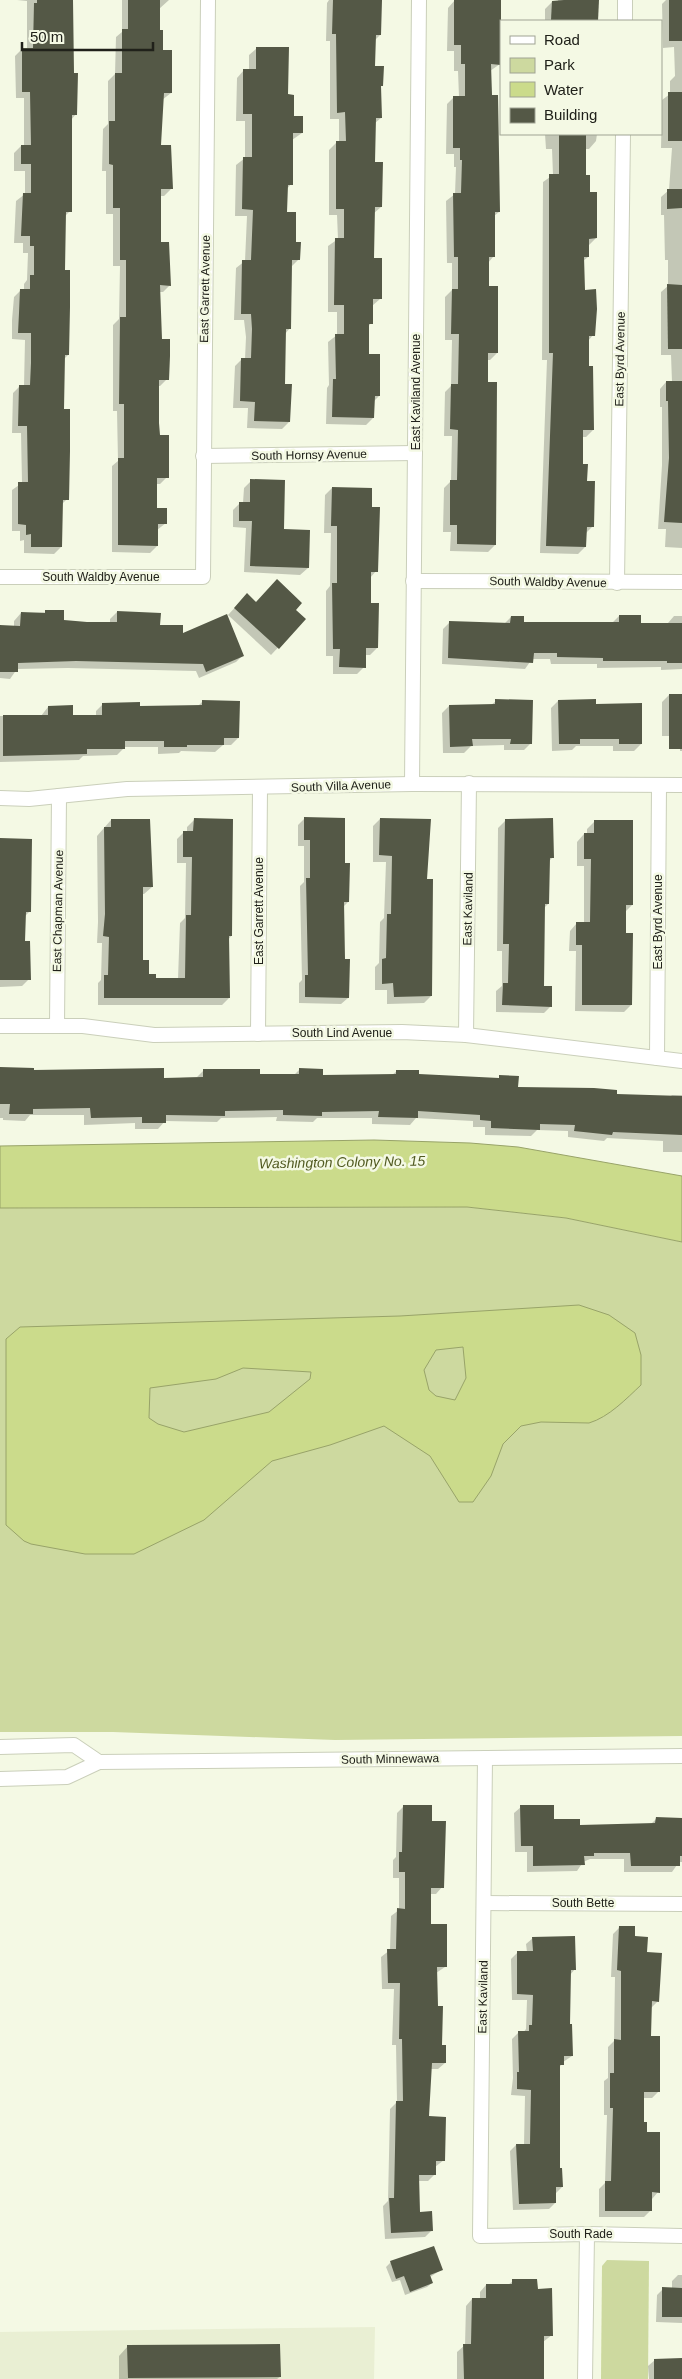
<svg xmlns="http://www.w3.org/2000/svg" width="682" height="2379" font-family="Arial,sans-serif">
<rect width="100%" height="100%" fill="#f4f9e4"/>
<path fill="#e9efd3" d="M375 2327 374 2379H0V2332Z"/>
<g fill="#cdd99f">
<path d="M467 1207 566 1218 682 1242V1736L335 1740 113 1732H0V1208Z"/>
<path d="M607 2260 649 2261 648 2379H601L602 2266Z"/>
</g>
<g fill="#cbdb8b" stroke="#98a369" fill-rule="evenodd">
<path d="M374 1140 470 1143 518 1147 682 1176V1242L566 1218 467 1207 0 1208V1146Z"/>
<path d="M579 1305 609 1315 635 1333 641 1355V1385C626 1399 609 1417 589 1423L541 1422 521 1426 503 1444 491 1476 473 1502H459L430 1456 384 1426 330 1445 272 1461 204 1520 134 1554H85L31 1544 24 1541 6 1525V1339L20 1327 400 1316ZM463 1347 466 1378 455 1400 436 1396 429 1390 424 1370 436 1350ZM243 1368 311 1372 310 1379 269 1412 184 1432 158 1424 149 1418 150 1388 216 1379Z"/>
</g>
<g fill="#0003">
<path d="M17 0H72V74L76 114 71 120 70 211 65 216 64 271 68 355 64 359 63 410 67 499 61 505V547L54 554 24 553V540L20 541V531H12V490L22 483 21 433H12L13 393 20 386H24L25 340 12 339V320L14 297 21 290H24V284L27 280 28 253H23V243H14L16 201 25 194V171H14V153L21 146H24V98H16L15 56 22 49H27V1Z"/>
<path d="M122 0H169L159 9V31L171 93 162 100 160 146 171 189 164 196H159V243L170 285 163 292H159L160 340 167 379 160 386H157V423L167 477 160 484H155V509L166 523 157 530V546L150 553 112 552V466L118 461 117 411H113V325L119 319 120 266H113V214H106V171H102L103 129 108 124V81L115 74 116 37 122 32Z"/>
<path d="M329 0H381L380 35 375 40 374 67 382 85 380 88 381 118 375 123 374 163 381 207 373 214V259L380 299 372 306 371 323 368 327V356L379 396 374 401 373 418 366 425 326 424 327 388 329 385 328 342 337 335V312H328V246L338 239 337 215H329V150L336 143H339V119H330V41H326L327 3Z"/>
<path d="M455 0H500V64L490 71 499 212 494 216 493 257 488 263V288L497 353 490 360H486L495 545 488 552 450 551 451 532H443L444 488 451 481 452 436H444L445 392 451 386 452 340H445V297L452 290V263H447L446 201 455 194 456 167H454V154H446L447 104 454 97H459L458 71H454V51H447L448 8Z"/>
<path d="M558 0 597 1V21H545V9L552 2H558Z"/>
<path d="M666 0H682V548L665 547 666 529H658L662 465V407H660V389L666 382H672L671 355H661V292L668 286V260H665L664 215H661V197L669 190 672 148H661L662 100 670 94V81L675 76 674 47 663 48 662 4Z"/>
<path d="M257 48 287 96 292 117 302 133 292 140 291 184 286 190V213L299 259 292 266 290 328 285 334 283 385 289 422 282 429 247 428 248 408H233L235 366 242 359H245L246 337 244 320H234L236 268 245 261 247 216H235L236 165 245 158V121H236L237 78 244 70H249V55Z"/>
<path d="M545 134H597L596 141 589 149H585V176L596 238 589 245 588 257 583 261 584 291 593 335 588 341 587 367 593 430 586 437H582V465L593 526 585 534V547L578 554 540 553 547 360H542L543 182 553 175 552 149H546Z"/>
<path d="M251 481 308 568 300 575 244 572 246 528 233 527V510L240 503H243L244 488Z"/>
<path d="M332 488 376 571 370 578 369 604 377 648 370 655H365L364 667 357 674H333V656H326V591L330 586 331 533H324L325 495Z"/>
<path d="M240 602 294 610 304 620 271 655 228 615Z"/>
<path d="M63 612V622L110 623V619L117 612 243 655 236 662 199 678 196 671 68 668 17 669 10 679 0 678V626L14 627V621L21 613Z"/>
<path d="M619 616 640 624 668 623 674 616H682V669L661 670V667L597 668V664H551L550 659H532L525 669 442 664 443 629 450 622 504 624 511 617 523 624 612 623Z"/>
<path d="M669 695H682V751H680V736H662V702Z"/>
<path d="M496 701 531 743 524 750H504V745L471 746 464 753H443L442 713 449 706H490Z"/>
<path d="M558 701 595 705 641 744 634 751H613V746H576L572 750 552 751 551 708Z"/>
<path d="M202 702 238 738 231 745H223L215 752 181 751 179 753 158 754V747H125L117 755 83 756 79 760 0 762V716H41L48 707 72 717 96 716V711L103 704 139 707H197Z"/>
<path d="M305 818 344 864 348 902 343 907V960L348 998 341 1004 299 1003V983L302 980 300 886 304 882V846H298V825Z"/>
<path d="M380 819 426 880 431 996 424 1003 387 1004V990H375V967L379 963 380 922 384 918 386 862H373V826Z"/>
<path d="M111 820 152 887 144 894H141L142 961 148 975 155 980 178 979 180 923 185 918 186 863H177V839L184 832H187V827L194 820 231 936 228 940 229 998 222 1005H98V983L101 980 102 943H97L98 922 97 836Z"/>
<path d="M505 821 552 858 549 861 548 904 544 908 543 987 551 1006 544 1013 496 1012V991L502 986V951H497L498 828Z"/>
<path d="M594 822 632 905 625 912 624 934 631 1005 624 1012 575 1011 576 951H569L570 931 577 923 584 924V866H577V842L584 834H587V829Z"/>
<path d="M0 840 30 911 24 917V942L29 979 22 986 0 987Z"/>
<path d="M0 1069 163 1079 197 1077 204 1070 259 1076 294 1075 300 1069 321 1076 392 1075 397 1071 418 1075 497 1080 500 1077 517 1088 616 1095 670 1097 672 1095H682V1152H663V1141L607 1138 604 1141 568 1137V1131L537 1130 531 1136 485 1135V1127H473V1121L416 1118 410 1125 372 1124V1118H317L313 1122 276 1121 277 1117 221 1118 217 1122 165 1121 158 1129H135V1123L84 1125V1115H30L25 1121 3 1120V1118H0Z"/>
<path d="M404 1806 431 1822 442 1887 436 1894H430V1925L445 1967 436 1973V2007L445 2063 438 2069H431L428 2117 444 2160 435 2167V2174L428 2181H418L419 2213 432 2230 425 2237 385 2239 383 2206 388 2201 390 2109 397 2102 396 2045H392L394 1989H382L381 1957 390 1950 391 1916 399 1910V1878H393V1860L396 1857 397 1813Z"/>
<path d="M521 1807 553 1820 578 1827 650 1825 656 1819H682V1862H679L672 1872H624V1859H590L583 1862 577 1871 527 1872V1852H515L514 1813Z"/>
<path d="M620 1927 633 1937 646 1954 658 2001 651 2008 650 2037 659 2091 652 2098H643V2123L658 2192 652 2199 651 2210 644 2217H599V2189L605 2183 607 2115H604V2081L608 2078V2047L614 2041 615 1977H611L613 1934Z"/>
<path d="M533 1938 575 1969 570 1975 569 2025 572 2056 563 2062 559 2068V2169L562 2187 555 2194V2203L549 2209 513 2210 510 2151 516 2145H524L525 2096 511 2095 513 2078 512 2039 518 2033H523L526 2029 527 2000H512L511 1959 518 1952H527L526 1944Z"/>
<path d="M391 2262 441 2270 430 2277 432 2283 427 2287 405 2295 400 2280 392 2282 386 2267Z"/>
<path d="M678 2275H682V2323L656 2322 657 2295 663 2289H672V2281Z"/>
<path d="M513 2281 536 2290 552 2335 543 2342V2379H457V2352L465 2345 466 2306 472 2299H480V2292L486 2285H508Z"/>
<path d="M128 2346 280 2377 277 2379H119V2356Z"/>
<path d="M655 2360H682V2379H649L648 2366Z"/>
</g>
<g fill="#545846">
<path d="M37 0H73L74 73H78L77 115H72V212H66L65 270H70V307L69 355H65L64 409H70V451L69 500H63L62 547H31V534L26 535V525L18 524V482H28L27 426H18L19 385H30L31 363V333H18L19 313 20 289H30V275H34V246H30V236H21L23 193H31V164H21V145H31L30 92H22V48H33L34 3H37Z"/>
<path d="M128 0H160V30H163V50H172V93H164L161 145H171L173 189H161V242H169L171 286 160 285 162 339H170V356L169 380H159V423L160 435H169V478H157V508H167V524H158V546L118 545V458H124V404H119L120 317H126V260H120V208H113V165L109 164V121H115V73H122V29H128Z"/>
<path d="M333 0H382L381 35H376L375 66H384L383 86H381L382 118H376L375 162H383L382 207H375L374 258H382V299H373V324H369V354H380V396H375L374 418 332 417 333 379H336L335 334H344V305H334L335 238H344V209H336V141H346L345 112 337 113 336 34H332Z"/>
<path d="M454 0H501V65L491 64 492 95H498L500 212H495V257H489V286H498V353H488V382H497L496 545 457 544V525H450V480H457L458 430 450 429 451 384H458L459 334H451L452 289H458V257H454L453 193H461L462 160H460V148H453V96H465V64H461V45H454Z"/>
<path d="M564 0H599L598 21 551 20 552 1Z"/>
<rect x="669" y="0" width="13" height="41"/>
<path d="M256 47H289L288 94 294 95V116H303V133H293V185H288L287 212H296V242H301L300 260H292L291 329H286L285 384H292L290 422 254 421 255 402 240 401 241 358H251L252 329 251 314H241L242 260H251L253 210 242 209 243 157H252V114H243V69H256Z"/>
<rect x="668" y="92" width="14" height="49"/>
<path d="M559 134H586V175H590V192H597V238L589 239V257H584L585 290 596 289 597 309 595 336H589V366H593L594 430H583V464H588L587 481H595L594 527H587L586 547 546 546 553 353H549V174H559Z"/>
<path d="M667 189H682V208L667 209Z"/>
<path d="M667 284 682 285V349H668Z"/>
<path d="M666 381H682V523L664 522 669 458 668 401H666Z"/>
<path d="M250 479 285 480 284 529 310 530 309 568 250 566 252 521H239V502H250Z"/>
<path d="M332 487 372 488V507H380L378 572H371V603H379L378 648H366V668L339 667 340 649H333L332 583H337V526H331Z"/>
<path d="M277 579 302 603 296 610 306 619 279 649 234 608 247 593 256 602Z"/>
<path d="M45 610H64V620L87 622H117V611L161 613 160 625H183V633L227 614 244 656 206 672 203 664 76 661 18 663V672H0V625L20 626 21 612 45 613Z"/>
<path d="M619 615H641V623H682V663H667V661H603V658L557 657V653H534L533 663 448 658 449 621 510 623 511 616H524V622H619Z"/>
<rect x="669" y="694" width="13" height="55"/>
<path d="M495 699 533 700 532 744H510L511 739H472L473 746 450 747 449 705 495 704Z"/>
<path d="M596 699V704L642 703V744H619V739H580V744H559L558 700Z"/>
<path d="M202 700 240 701 239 738H224V745H187V747H164V741H125V749H87V754L3 756V715H48V706L73 705V715H102V703L140 702V706L202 705Z"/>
<path d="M304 817 345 818V863H350L349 902H344L345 959H350L349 998 305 997V975H308L306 878H310V840H304Z"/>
<path d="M194 818 233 819 232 936H229L230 998H104V975H108L109 937 103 936 105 914 104 827H111V819H150L153 887H143V960H149V974H156V978H185L186 915H191L192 857H183V831H193Z"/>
<path d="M380 818 431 819 427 879H433L432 996 394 997 393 983 382 984V959L386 958 387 914H391L392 856 379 855Z"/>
<path d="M553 818 554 858H550L549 904H545L544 986H552V1007L502 1005 503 983H508L509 944H503L505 819Z"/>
<path d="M594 820H633V905H626V933H633L632 1005H582V945H576V922H590L591 859H584V833H594Z"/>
<path d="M0 838 32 839 31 912H26L25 941H30L31 980H0Z"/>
<path d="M0 1067 34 1068V1070L164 1068V1078L203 1077V1069H260V1074H299V1068L323 1069V1075L396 1074V1070H419V1074L499 1078V1075L519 1076 518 1087 594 1088 617 1090V1094L682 1096V1135L613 1132 612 1135 574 1131 575 1125 540 1124V1130L491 1128V1121L480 1120V1115L418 1111V1118L378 1117 379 1111 322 1112V1116L283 1115V1110L225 1111V1116L166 1115V1123H142V1117L91 1118 90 1108 33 1109V1114H9L10 1104H0Z"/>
<path d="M403 1805H432V1821H446L444 1888H431V1924H447V1967H437L438 2006H443L442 2045H446V2063H432L429 2116 446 2117 445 2161H436V2175H419L420 2212 432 2211 433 2231 391 2233 389 2198H394L396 2101H403L402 2039H399L400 1983H388L387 1949H396L397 1908 405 1909V1872H399V1852H402Z"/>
<path d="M520 1805H554V1819H580V1825L655 1823 656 1817 682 1818V1856H680V1866H631L630 1853H594V1856H584L585 1865 533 1866V1846H521Z"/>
<path d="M619 1926H635V1936L648 1937 647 1952 662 1953 659 2002 652 2001 651 2036H660V2092H644V2122H647V2132H660V2193L652 2192V2211H605V2181H611L613 2108H610V2073H614V2039L621 2040V1971L617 1970Z"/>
<path d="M575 1936 576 1970H571L570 2024H572L573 2056H564V2065H560V2168H562L563 2187H556V2203L519 2204 516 2144H530L531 2090 517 2089V2072H519L518 2031H529V2025H532L533 1995 517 1994V1951H533L532 1937Z"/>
<path d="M434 2246 443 2270 430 2275 433 2283 410 2292 404 2276 396 2279 390 2261Z"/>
<path d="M512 2279H537L538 2289 552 2288 553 2336H544V2379H464L463 2344H471L472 2298H486V2284H512Z"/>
<path d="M662 2287 682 2288V2317H662Z"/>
<path d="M280 2344 281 2377 128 2378 127 2345Z"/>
<path d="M682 2358V2379H654V2359Z"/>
</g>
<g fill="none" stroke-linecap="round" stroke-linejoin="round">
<g stroke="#cacfba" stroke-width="16">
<g id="minor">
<path d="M625 21V0"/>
<path d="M203 456 415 453"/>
<path d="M0 577H203L208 0"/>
<path d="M413 581 682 582"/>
<path d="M617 583 623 134"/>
<path d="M412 784 419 0"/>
<path d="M0 798 29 799 127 789 412 784 682 785"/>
<path d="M0 1026H83L154 1035 402 1032 466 1035 682 1061"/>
<path d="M57 1026 59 796"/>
<path d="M258 1034 260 788"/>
<path d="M466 1035 469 783"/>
<path d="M657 1058 659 786"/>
<path d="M0 1747 74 1745 99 1762"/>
<path d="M485 1758 480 2236 587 2234 682 2236"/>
<path d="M0 1779 67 1777 99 1762 682 1756"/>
<path d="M484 1903 682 1904"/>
<path d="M585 2379 587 2234"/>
</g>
</g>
<use href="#minor" stroke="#fff" stroke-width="14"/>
</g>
<g text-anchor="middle" stroke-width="5" stroke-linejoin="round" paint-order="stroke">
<g font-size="12" fill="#20211a" stroke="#f4f9e4">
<text transform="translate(205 289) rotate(-89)" y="4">East Garrett Avenue</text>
<text transform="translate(620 359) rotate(-89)" y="4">East Byrd Avenue</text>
<text transform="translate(416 392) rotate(-90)" y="4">East Kaviland Avenue</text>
<text transform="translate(309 455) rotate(-1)" y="4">South Hornsy Avenue</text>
<text x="101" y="581">South Waldby Avenue</text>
<text transform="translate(548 582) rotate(1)" y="4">South Waldby Avenue</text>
<text transform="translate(341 786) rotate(-2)" y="4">South Villa Avenue</text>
<text transform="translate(468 909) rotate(-89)" y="4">East Kaviland</text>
<text transform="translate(58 911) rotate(-89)" y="4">East Chapman Avenue</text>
<text transform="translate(259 911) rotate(-90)" y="4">East Garrett Avenue</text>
<text transform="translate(658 922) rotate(-90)" y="4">East Byrd Avenue</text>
<text x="342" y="1037">South Lind Avenue</text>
<text transform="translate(390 1759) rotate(-1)" y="4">South Minnewawa</text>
<text x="583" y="1907">South Bette</text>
<text transform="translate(483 1997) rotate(-89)" y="4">East Kaviland</text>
<text x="581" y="2238">South Rade</text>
</g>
<g font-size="14" font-style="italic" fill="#515a21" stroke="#f4f9e4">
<text transform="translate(342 1162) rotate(-1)" y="5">Washington Colony No. 15</text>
</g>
</g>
<rect x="500" y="20" width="162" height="115" fill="#f4f9e4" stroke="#9fa393"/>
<rect x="510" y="36" width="25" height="8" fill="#ffffff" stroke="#9fa393"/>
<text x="544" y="45" font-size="15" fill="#20211a">Road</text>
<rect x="510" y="58" width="25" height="15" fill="#cdd99f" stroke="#9fa393"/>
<text x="544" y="70" font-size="15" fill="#20211a">Park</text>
<rect x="510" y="82" width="25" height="15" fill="#cbdb8b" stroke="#9fa393"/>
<text x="544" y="95" font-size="15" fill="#20211a">Water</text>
<rect x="510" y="108" width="25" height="15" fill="#545846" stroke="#9fa393"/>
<text x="544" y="120" font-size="15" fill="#20211a">Building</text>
<path d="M22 42v8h131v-8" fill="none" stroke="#20211a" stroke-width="2.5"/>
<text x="30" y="42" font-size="15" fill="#20211a" stroke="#f4f9e4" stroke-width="4" paint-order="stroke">50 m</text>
</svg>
